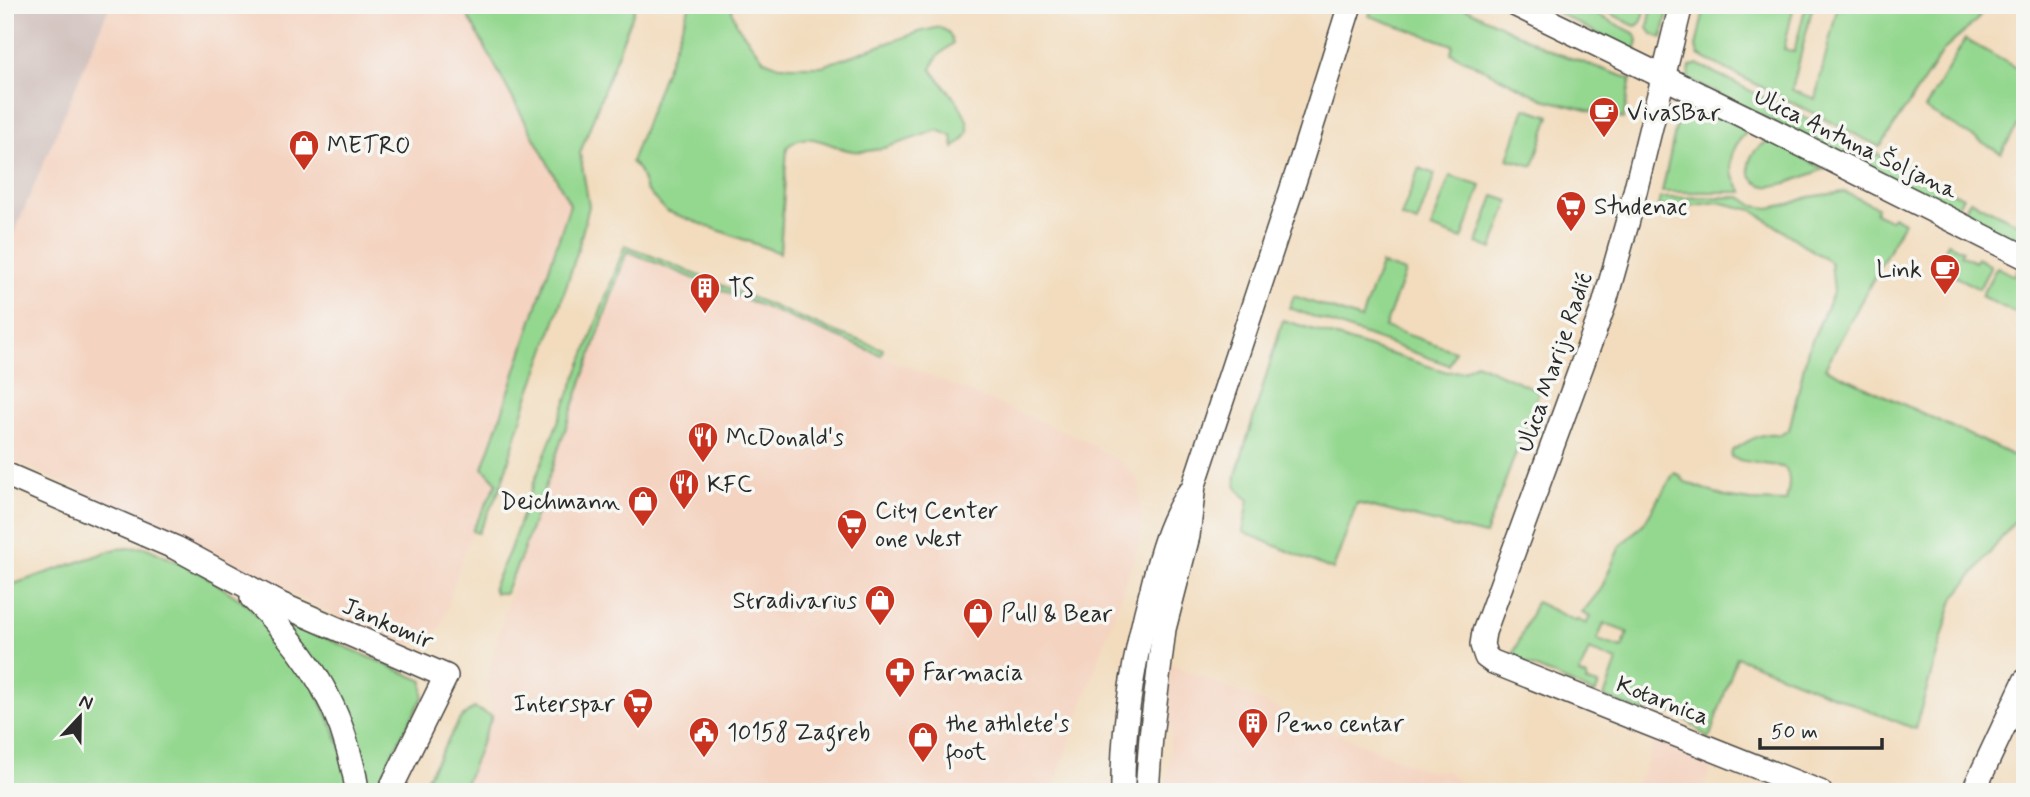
<svg xmlns="http://www.w3.org/2000/svg" width="2030" height="797" font-family="Mynerve,sans-serif">
<rect width="100%" height="100%" fill="#f6f6f2"/>
<filter id="ink" filterUnits="userSpaceOnUse"><feTurbulence type="fractalNoise" baseFrequency=".0143" numOctaves="2"/><feDisplacementMap in="SourceGraphic" scale="14" xChannelSelector="R" yChannelSelector="G"/><feConvolveMatrix kernelMatrix="1 2 1 2 8 2 1 2 1" color-interpolation-filters="sRGB"/></filter>
<filter id="wash" filterUnits="userSpaceOnUse"><feTurbulence type="fractalNoise" baseFrequency=".00686" numOctaves="4" result="noise"/><feDisplacementMap in="SourceGraphic" scale="28" xChannelSelector="R" yChannelSelector="G"/><feGaussianBlur stdDeviation="1.57" result="paint"/><feColorMatrix in="noise" values="0 0 0 0 0 0 0 0 0 0 0 0 0 0 0 0 0 1.4 0 .05"/><feComposite in="paint" operator="in"/></filter>
<g filter="url(#wash)">
<rect width="100%" height="100%" fill="#f2dcbd"/>
<g fill="#f4d3c0">
<path d="M110 5H442L468 16 570 204 503 473 467 545 441 627 429 639 417 643 402 645 377 634 314 605 172 530 5 457V255Z"/>
<path d="M627 251 1078 437 1120 461 1138 480 1142 535 1052 792H462L492 717 486 677 521 557Z"/>
<path d="M1169 663 1429 772 1446 770 1467 792H1167L1171 732Z"/>
<path d="M1655 735 1717 759 1700 792H1629L1644 772Z"/>
</g>
<path fill="#d0c0bc" d="M5 5H110L5 255Z"/>
<g fill="#94d890" stroke="#60825e" stroke-width="2" fill-rule="evenodd">
<path d="M472 5H636L580 153 589 206 577 253 546 348 527 400 500 489 478 533 472 531 497 483 483 468 500 419 570 204 468 16Z"/>
<path d="M690 5H730L737 25 764 60 779 66H822L919 32 940 27 949 33 953 43 937 57 931 69C942 85 970 110 968 131 967 138 959 143 954 148L952 136 938 130C914 137 879 154 853 151 829 148 809 127 787 147L780 253 666 211 646 190 639 170 631 162Z"/>
<path d="M1373 5H1459L1556 53 1631 79 1623 119 1543 99 1451 53 1453 45 1369 16Z"/>
<path d="M1546 5H1578L1634 33 1638 40 1635 53 1560 14Z"/>
<path d="M1594 5H1646C1644 13 1644 24 1635 26Z"/>
<path d="M1652 5 1669 7 1662 38 1652 34 1648 28Z"/>
<path d="M1705 5H1794L1784 49 1794 52 1806 5H1813L1792 90 1815 99 1838 5H1987L1975 22 1945 49 1880 147 1698 55 1696 47Z"/>
<path d="M1965 39 2025 73V114L2001 153 1925 109Z"/>
<path d="M1697 64 1963 197 1955 213 1688 79 1690 67Z"/>
<path d="M1684 98 1749 130C1727 150 1725 168 1743 192H1662L1682 99Z"/>
<path d="M1525 108 1550 116 1533 166 1508 159Z"/>
<path d="M1772 141 1824 169C1812 174 1779 188 1766 186 1738 180 1747 146 1772 141Z"/>
<path d="M1419 168 1435 174 1417 223 1401 217Z"/>
<path d="M1450 176 1481 186 1462 239 1431 228Z"/>
<path d="M1844 192 1877 207 1875 213 1890 220 1893 216 1904 222 1825 368 2025 461V508L1953 600 1915 729 1737 657 1709 739 1683 717 1658 707 1642 712 1604 697 1617 661 1589 650 1579 674 1587 677 1586 682 1599 685 1595 694 1512 657 1536 602 1576 621 1577 619 1586 624 1590 617 1582 613 1601 589 1620 546 1644 523 1674 473 1679 475 1685 482 1725 497 1750 501 1786 502C1788 491 1792 477 1785 468 1771 464 1741 463 1731 457L1732 451C1747 442 1762 430 1780 435L1789 430 1808 349 1834 291 1831 263 1752 210 1718 202 1675 208 1658 206 1660 198 1741 197 1754 206 1769 208 1789 204 1809 197ZM1604 624 1628 632 1622 648 1597 640Z"/>
<path d="M1494 196 1509 201 1492 249 1477 243Z"/>
<path d="M1970 200 2025 227V239L2022 246 1962 216Z"/>
<path d="M1948 243 1962 250 1960 255 1975 262 1977 258 1991 266 1979 289 1939 268 1938 264Z"/>
<path d="M625 245 830 330 883 349 881 355 627 251 521 557 505 593H495L493 587 509 552 534 482 585 354Z"/>
<path d="M1381 264 1405 272 1385 327 1455 351 1449 365 1289 308 1294 296 1361 319Z"/>
<path d="M1997 267 2014 276 2018 269 2025 272V318L1981 296Z"/>
<path d="M1283 320 1447 372 1463 371 1476 363 1539 391 1485 535 1357 503 1333 570 1243 532 1249 500C1240 493 1234 487 1236 475Z"/>
<path d="M145 547 201 573 248 605 303 664 336 724 352 792H5V587L116 549Z"/>
<path d="M285 620 423 681V697L393 752 376 792H361Z"/>
<path d="M474 708 492 716 462 792H419L460 719Z"/>
</g>
</g>
<g filter="url(#ink)">
<g fill="none" stroke-linecap="round" stroke-linejoin="round">
<g stroke="#494641" stroke-width="26">
<g id="minor">
<path d="M1516 5 1774 131 2025 257"/>
<path d="M1681 5 1628 220 1604 305 1484 632 1482 645 1486 657 1493 662 1820 792"/>
<path d="M5 474 176 548 280 604 446 676 389 792"/>
<path d="M252 598C296 641 332 689 348 749 352 763 356 777 357 792"/>
<path d="M1123 792C1122 722 1134 656 1152 589 1160 556 1169 522 1188 494"/>
<path d="M1147 792 1151 736 1164 629 1188 536 1194 485 1301 161 1350 5"/>
<path d="M1973 792 2025 681"/>
</g>
</g>
<use href="#minor" stroke="#fff" stroke-width="23"/>
</g>
</g>
<defs>
<g id="cafe-pin" transform="scale(1.575)"><path d="M0 17L-7.5 6A9.5 9.5 0 1 1 7.5 6Z" fill="#c8321e" stroke="#f6f6f2"/><path d="M-5.5-4.5H6V0H3Q3 3.5 0 3.5H-2.5Q-5.5 3.5-5.5 0ZM3-3.2v2h1.7v-2ZM-6 4.5H4V6H-6Z" fill="#fff"/></g>
<g id="shop-pin" transform="scale(1.575)"><path d="M0 17L-7.5 6A9.5 9.5 0 1 1 7.5 6Z" fill="#c8321e" stroke="#f6f6f2"/><path d="M-5-2.5h2.3a2.7 3.5 0 0 1 5.4 0H5L5.5 6h-11ZM-1.5-2.5h3a1.5 2.3 0 0 0-3 0Z" fill="#fff"/></g>
<g id="supermarket-pin" transform="scale(1.575)"><path d="M0 17L-7.5 6A9.5 9.5 0 1 1 7.5 6Z" fill="#c8321e" stroke="#f6f6f2"/><path d="M-6-5.5h2.5l.6 2H6L4.5 2H-2.5L-4.4-4H-6ZM-1.5 3.2a1.3 1.3 0 1 0 .1 0ZM3 3.2a1.3 1.3 0 1 0 .1 0Z" fill="#fff"/></g>
<g id="building-pin" transform="scale(1.575)"><path d="M0 17L-7.5 6A9.5 9.5 0 1 1 7.5 6Z" fill="#c8321e" stroke="#f6f6f2"/><path d="M-4-6H4V6H1V3H-1V6H-4ZM-2.5-4.3h1.7v1.8h-1.7ZM.8-4.3h1.7v1.8H.8ZM-2.5-1h1.7V.8h-1.7ZM.8-1h1.7V.8H.8Z" fill="#fff"/></g>
<g id="restaurant-pin" transform="scale(1.575)"><path d="M0 17L-7.5 6A9.5 9.5 0 1 1 7.5 6Z" fill="#c8321e" stroke="#f6f6f2"/><path d="M-5-6h1v4h1v-4h1v4h1v-4h1v5L-1.5 .5V6h-2V.5L-5-1ZM5-6V6H3V1.5H1.5Q1.5-4 5-6Z" fill="#fff"/></g>
<g id="pharmacy-pin" transform="scale(1.575)"><path d="M0 17L-7.5 6A9.5 9.5 0 1 1 7.5 6Z" fill="#c8321e" stroke="#f6f6f2"/><path d="M-2-6h4v4h4v4h-4v4h-4v-4h-4v-4h4Z" fill="#fff"/></g>
<g id="civic-pin" transform="scale(1.575)"><path d="M0 17L-7.5 6A9.5 9.5 0 1 1 7.5 6Z" fill="#c8321e" stroke="#f6f6f2"/><path d="M-.6-6.5H3V-4.5H.6V-3L4-1V1h2V6H-6V1h2V-1L-.6-3ZM-1.2 2.5V6h2.4V2.5Z" fill="#fff"/></g>
</defs>
<g fill-rule="evenodd">
<use href="#cafe-pin" x="1604" y="112"/>
<use href="#shop-pin" x="304" y="145"/>
<use href="#supermarket-pin" x="1571" y="206"/>
<use href="#cafe-pin" x="1945" y="269"/>
<use href="#building-pin" x="705" y="288"/>
<use href="#restaurant-pin" x="703" y="437"/>
<use href="#restaurant-pin" x="684" y="484"/>
<use href="#shop-pin" x="643" y="501"/>
<use href="#supermarket-pin" x="852" y="524"/>
<use href="#shop-pin" x="880" y="600"/>
<use href="#shop-pin" x="978" y="613"/>
<use href="#pharmacy-pin" x="900" y="672"/>
<use href="#supermarket-pin" x="638" y="703"/>
<use href="#building-pin" x="1253" y="723"/>
<use href="#civic-pin" x="704" y="732"/>
<use href="#shop-pin" x="923" y="737"/>
</g>
<g text-anchor="middle" stroke-width="7" stroke-linejoin="round" paint-order="stroke">
<g font-size="24" fill="#2b2b2b" stroke="#f6f6f2" text-anchor="start">
<text x="1627" y="120">VivasBar</text>
<text x="327" y="153">METRO</text>
<text x="1594" y="214">Studenac</text>
<text x="1922" y="277" text-anchor="end">Link</text>
<text x="728" y="296">TS</text>
<text x="726" y="445">McDonald's</text>
<text x="707" y="492">KFC</text>
<text x="620" y="509" text-anchor="end">Deichmann</text>
<text x="875" y="518">City Center<tspan x="875" dy="28">one West</tspan></text>
<text x="857" y="608" text-anchor="end">Stradivarius</text>
<text x="1001" y="621">Pull &amp; Bear</text>
<text x="923" y="680">Farmacia</text>
<text x="615" y="711" text-anchor="end">Interspar</text>
<text x="946" y="731">the athlete's<tspan x="946" dy="28">foot</tspan></text>
<text x="1276" y="731">Pemo centar</text>
<text x="727" y="740">10158 Zagreb</text>
</g>
<g font-size="24" fill="#2b2b2b" stroke="#f6f6f2">
<text transform="translate(1856 143) rotate(26)" y="8">Ulica Antuna Šoljana</text>
<text transform="translate(1554 362) rotate(-71)" y="8">Ulica Marije Radić</text>
<text transform="translate(388 623) rotate(23)" y="8">Jankomir</text>
<text transform="translate(1663 700) rotate(21)" y="8">Kotarnica</text>
</g>
</g>
<rect width="2030" height="797" fill="none" stroke="#f6f6f2" stroke-width="28"/>
<g transform="translate(80 717) rotate(22)" stroke="#f6f6f2" stroke-width="5" paint-order="stroke">
<path d="M0-5L12 26L0 18L-12 26Z" fill="#2b2b2b"/>
<text y="-10" font-size="19" font-weight="bold" text-anchor="middle" fill="#2b2b2b">N</text>
</g>
<path d="M1760 738v10h122v-10" fill="none" stroke="#2b2b2b" stroke-width="3.5"/>
<text x="1771" y="738" font-size="21" fill="#2b2b2b" stroke="#f6f6f2" stroke-width="5" paint-order="stroke">50 m</text>
</svg>
